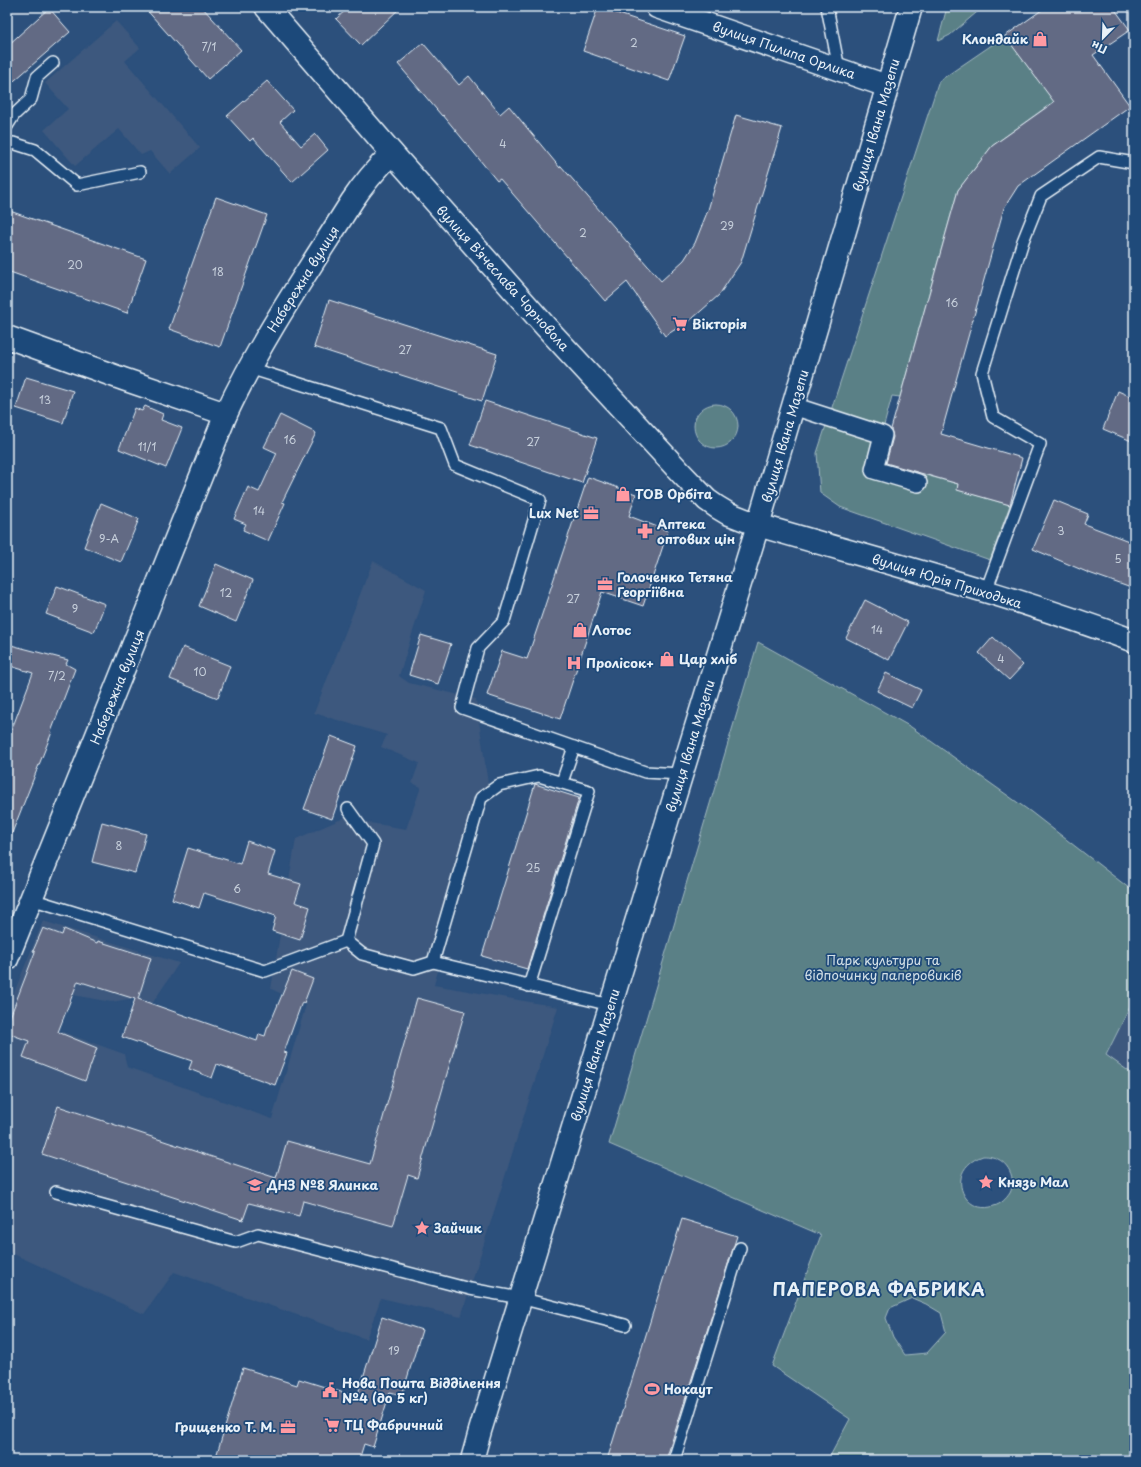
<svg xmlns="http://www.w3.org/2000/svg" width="1141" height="1467" font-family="'Playpen Sans',sans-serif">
<rect width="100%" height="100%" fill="#2c507c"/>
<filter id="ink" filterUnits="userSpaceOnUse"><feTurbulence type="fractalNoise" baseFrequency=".025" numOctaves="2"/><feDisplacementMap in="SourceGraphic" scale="8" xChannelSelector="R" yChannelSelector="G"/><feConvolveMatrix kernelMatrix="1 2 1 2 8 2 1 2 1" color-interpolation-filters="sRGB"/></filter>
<g filter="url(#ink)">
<g fill="#3c587e">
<path d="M116 21 140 48 125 61 200 148 170 174 150 151 141 155 119 129 75 166 44 130 68 109 45 83Z"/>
<path d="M373 561 426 590 399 676 409 683 476 699 489 791 434 985 558 1007 461 1317 381 1298 366 1339 174 1272 144 1314 7 1251V1010L43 921 179 963 152 1004 135 998 111 1002 73 995 48 986 35 1022 124 1054 127 1067 272 1119 306 1005 271 989 296 839 346 817 365 822 406 829 421 787 412 783 419 763 381 747 387 735 314 713Z"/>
<path d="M1134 999V1075L1106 1055Z"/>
</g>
<g fill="#5a8086" stroke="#a1b8bf" fill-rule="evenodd">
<path d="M947 7H983L950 35 938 41Z"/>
<path d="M1005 36 1063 95 992 146 958 190 900 397 892 396 870 477 882 463 958 484V490L1010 505 990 560 840 507 820 493 817 453 939 81Z"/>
<circle cx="716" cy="426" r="22"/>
<path d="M758 642 911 727 1031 812 1134 892V999L1106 1055 1134 1075V1460H828L850 1419 772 1366 821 1235 609 1144ZM983 1156C986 1156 989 1156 992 1157 1008 1160 1017 1179 1010 1193 1006 1199 1001 1204 994 1206 963 1217 943 1169 983 1156ZM912 1298 926 1304 941 1313 946 1332 927 1353 905 1355 893 1337 886 1318 890 1308Z"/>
</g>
<g fill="#626a84" stroke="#e8f1f8">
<path d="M144 7H202L241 50 208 79Z"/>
<path d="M349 7H401L361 45 336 19Z"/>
<path d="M598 7 685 36 669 81 583 51Z"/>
<path d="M1046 7H1113L1130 30 1093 55 1130 106 1018 186 1004 208 941 434 1022 458 1010 505 957 490 958 484 886 463 893 437 891 429 958 190 992 146 1054 102 1005 36Z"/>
<path d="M49 8 70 32 7 87V46Z"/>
<path d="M423 43 459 85 469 76 500 114 509 106 560 168 561 166 661 281 684 260 695 243 708 210 736 115 782 128 741 262 719 295 693 318 665 336 627 282 605 301 500 179 497 181 443 115 442 116 398 64Z"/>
<path d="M267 81 293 110 280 122 301 146 315 134 328 150 292 182 253 138 250 141 227 116Z"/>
<path d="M216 197 267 215 220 347 169 329Z"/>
<path d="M7 210 146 259 127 313 7 271Z"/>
<path d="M329 300 497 354 482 401 314 347Z"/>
<path d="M26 377 73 391 63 423 16 408Z"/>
<path d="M1118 391 1134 398V442L1103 429Z"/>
<path d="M485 401 597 438 582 483 470 445Z"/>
<path d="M145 406 163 414 161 420 182 428 166 468 119 449 135 408 142 411Z"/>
<path d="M280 415 316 433 282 502 285 503 268 541 243 530 246 524 234 519 248 487 259 492 277 453 264 447Z"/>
<path d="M588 477 636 494 629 516 668 531 643 606 602 592 560 719 487 695 502 651 527 659Z"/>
<path d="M1054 500 1088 514 1084 524 1134 543V589L1089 573 1033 549Z"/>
<path d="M101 503 139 519 121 562 84 547Z"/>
<path d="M216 564 253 580 236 622 199 606Z"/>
<path d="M57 586 105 604 94 632 46 614Z"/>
<path d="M865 600 908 622 889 660 846 638Z"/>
<path d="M421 635 451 644 438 684 409 675Z"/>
<path d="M993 637 1023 665 1009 680 979 653Z"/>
<path d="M7 644 68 660 66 664 75 669 51 732H52L8 843 7 742 33 673 7 665Z"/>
<path d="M183 647 230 666 218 698 170 679Z"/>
<path d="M886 673 921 690 912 708 877 691Z"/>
<path d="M331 736 357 746 332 819 304 809Z"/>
<path d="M535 784 579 798 527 969 482 956Z"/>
<path d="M102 822 146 834 135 873 92 862Z"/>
<path d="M247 841 275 851 268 874 301 884 295 902 310 907 300 940 272 931 276 916 204 893 199 908 172 899 188 848 240 864Z"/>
<path d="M43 928 62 935 64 929 97 943 98 941 151 958 138 999 257 1041 259 1034 265 1036 268 1026H269L292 971 313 979 304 1003 302 1002 284 1052 287 1053 275 1085 217 1064 212 1078 189 1069 192 1061 122 1037 135 999 78 981 58 1032 97 1048 85 1081 23 1057 29 1041 7 1033V1025L35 952 33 951Z"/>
<path d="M417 998 465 1011 417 1178 408 1175 393 1226 303 1201 299 1216 249 1203 243 1220 42 1154 58 1106 276 1178 287 1141 370 1164Z"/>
<path d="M682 1219 737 1236 666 1460H607Z"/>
<path d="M382 1317 422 1330 402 1395 390 1392 373 1447 364 1444 359 1460H215L243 1368 297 1385 299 1379 357 1397Z"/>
</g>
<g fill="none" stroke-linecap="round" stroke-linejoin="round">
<g stroke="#e8f1f8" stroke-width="14">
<g id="service">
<path d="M827 7 839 69"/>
<path d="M7 126 14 115 31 99 37 77 53 63"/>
<path d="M7 145 13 143 35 150 77 185 140 172"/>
<path d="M249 368 441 428 455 465 540 500 504 621 478 648 462 708 645 772 681 774"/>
<path d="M986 591 1040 444 993 417 982 373 1023 241 1041 196 1099 157 1134 163"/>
<path d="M562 782 574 747"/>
<path d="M31 899 265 971 346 941 362 954 414 968 433 962 610 1005"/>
<path d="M346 941 373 844 348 809"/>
<path d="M433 962 481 798 499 785 539 776 589 791 529 986"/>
<path d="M56 1192 236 1242 258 1234 470 1289 520 1298 625 1325"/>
<path d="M674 1460 740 1248"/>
</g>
</g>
<g stroke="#e8f1f8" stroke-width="20">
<path id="pedestrian" d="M793 406 883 435 874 470 918 483"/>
</g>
<g stroke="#e8f1f8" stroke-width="25">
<g id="minor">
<path d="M266 7 392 153 546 327 682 474 707 500 717 507 727 513 758 525"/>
<path d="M657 7 887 86"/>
<path d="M7 337 123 379 226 414"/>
<path d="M7 959 226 414C261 339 308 271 352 201 364 183 377 168 392 153"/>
</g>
</g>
<g stroke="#e8f1f8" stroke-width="25">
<path id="tertiary" d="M758 525C884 562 1011 595 1134 641"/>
</g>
<g stroke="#e8f1f8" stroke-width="25">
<path id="secondary" d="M472 1460 480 1431 525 1284 758 525 911 7"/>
</g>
<use href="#service" stroke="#1f4a7a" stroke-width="11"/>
<use href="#pedestrian" stroke="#1f4a7a" stroke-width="17"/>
<use href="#minor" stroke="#1f4a7a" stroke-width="22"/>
<use href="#tertiary" stroke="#1f4a7a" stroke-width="22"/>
<use href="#secondary" stroke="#1f4a7a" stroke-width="22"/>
</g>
</g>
<defs>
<g id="shop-bare" transform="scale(1.2)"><path d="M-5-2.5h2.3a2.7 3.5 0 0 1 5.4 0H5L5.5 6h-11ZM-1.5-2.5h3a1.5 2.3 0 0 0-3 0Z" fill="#ff9aa2" stroke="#1f4a7a" stroke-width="2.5" paint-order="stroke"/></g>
<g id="supermarket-bare" transform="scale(1.2)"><path d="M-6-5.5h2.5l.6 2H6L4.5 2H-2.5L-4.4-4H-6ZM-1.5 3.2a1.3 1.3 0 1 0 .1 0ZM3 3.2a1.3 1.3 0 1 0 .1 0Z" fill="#ff9aa2" stroke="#1f4a7a" stroke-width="2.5" paint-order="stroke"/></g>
<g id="office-bare" transform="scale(1.2)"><path d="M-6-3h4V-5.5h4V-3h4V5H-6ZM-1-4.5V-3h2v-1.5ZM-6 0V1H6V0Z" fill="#ff9aa2" stroke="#1f4a7a" stroke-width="2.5" paint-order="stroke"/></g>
<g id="pharmacy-bare" transform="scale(1.2)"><path d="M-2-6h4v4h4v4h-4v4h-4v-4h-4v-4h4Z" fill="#ff9aa2" stroke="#1f4a7a" stroke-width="2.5" paint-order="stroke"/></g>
<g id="hospital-bare" transform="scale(1.2)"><path d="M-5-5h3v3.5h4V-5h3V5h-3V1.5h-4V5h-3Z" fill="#ff9aa2" stroke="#1f4a7a" stroke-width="2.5" paint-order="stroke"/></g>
<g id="sight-bare" transform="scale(1.2)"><path d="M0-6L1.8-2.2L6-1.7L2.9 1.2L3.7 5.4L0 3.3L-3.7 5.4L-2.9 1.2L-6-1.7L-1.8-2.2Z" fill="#ff9aa2" stroke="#1f4a7a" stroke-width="2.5" paint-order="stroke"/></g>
<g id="school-bare" transform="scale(1.2)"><path d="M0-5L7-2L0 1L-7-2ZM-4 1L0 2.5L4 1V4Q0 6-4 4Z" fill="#ff9aa2" stroke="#1f4a7a" stroke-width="2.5" paint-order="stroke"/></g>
<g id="stadium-bare" transform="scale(1.2)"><path d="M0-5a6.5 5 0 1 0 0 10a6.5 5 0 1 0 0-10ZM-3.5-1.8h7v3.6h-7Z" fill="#ff9aa2" stroke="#1f4a7a" stroke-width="2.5" paint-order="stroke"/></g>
<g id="civic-bare" transform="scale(1.2)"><path d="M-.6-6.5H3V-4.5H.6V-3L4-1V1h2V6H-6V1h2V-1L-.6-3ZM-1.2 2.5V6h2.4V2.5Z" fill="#ff9aa2" stroke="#1f4a7a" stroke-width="2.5" paint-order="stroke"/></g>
</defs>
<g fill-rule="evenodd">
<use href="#shop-bare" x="1040" y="39"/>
<use href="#supermarket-bare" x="680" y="324"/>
<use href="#shop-bare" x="623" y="494"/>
<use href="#office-bare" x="591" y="513"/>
<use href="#pharmacy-bare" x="645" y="531"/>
<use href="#office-bare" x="605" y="584"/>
<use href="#shop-bare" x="580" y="630"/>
<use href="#shop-bare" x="667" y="659"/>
<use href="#hospital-bare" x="574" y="663"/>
<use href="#sight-bare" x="986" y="1182"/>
<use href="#school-bare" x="255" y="1185"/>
<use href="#sight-bare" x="422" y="1228"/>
<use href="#stadium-bare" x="652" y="1389"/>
<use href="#civic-bare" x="330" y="1390"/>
<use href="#supermarket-bare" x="332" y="1425"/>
<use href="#office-bare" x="288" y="1427"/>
</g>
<g text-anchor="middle" stroke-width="3.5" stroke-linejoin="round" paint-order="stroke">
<g font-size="11" fill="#c6cfdb">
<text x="634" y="47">2</text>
<text x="209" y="51">7/1</text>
<text x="503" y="148">4</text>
<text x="727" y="230">29</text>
<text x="583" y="237">2</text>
<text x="75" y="269">20</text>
<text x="218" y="276">18</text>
<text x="952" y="307">16</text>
<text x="405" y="354">27</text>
<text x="45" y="404">13</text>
<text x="290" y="444">16</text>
<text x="533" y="446">27</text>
<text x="147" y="451">11/1</text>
<text x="259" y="515">14</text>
<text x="1061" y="535">3</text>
<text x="109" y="543">9-А</text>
<text x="1118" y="563">5</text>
<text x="226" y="597">12</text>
<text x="573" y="603">27</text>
<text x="75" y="613">9</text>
<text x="877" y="634">14</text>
<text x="1001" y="663">4</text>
<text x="200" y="676">10</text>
<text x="57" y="680">7/2</text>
<text x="119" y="850">8</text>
<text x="533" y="872">25</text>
<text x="237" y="893">6</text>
<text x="394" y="1355">19</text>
</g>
<g font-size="13" font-weight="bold" fill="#e8f1f8" stroke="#1f4a7a" text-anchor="start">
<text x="1028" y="44" text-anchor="end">Клондайк</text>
<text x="692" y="329">Вікторія</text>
<text x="635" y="499">ТОВ Орбіта</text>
<text x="579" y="518" text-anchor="end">Lux Net</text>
<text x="657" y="529">Аптека<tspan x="657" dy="15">оптових цін</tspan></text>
<text x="617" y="582">Голоченко Тетяна<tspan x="617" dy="15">Георгіївна</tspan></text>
<text x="592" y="635">Лотос</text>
<text x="679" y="664">Цар хліб</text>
<text x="586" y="668">Пролісок+</text>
<text x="998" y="1187">Князь Мал</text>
<text x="267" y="1190">ДНЗ №8 Ялинка</text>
<text x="434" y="1233">Зайчик</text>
<text x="342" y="1388">Нова Пошта Відділення<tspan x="342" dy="15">№4 (до 5 кг)</tspan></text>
<text x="664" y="1394">Нокаут</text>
<text x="344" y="1430">ТЦ Фабричний</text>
<text x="276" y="1432" text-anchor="end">Грищенко Т. М.</text>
</g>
<g font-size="13" fill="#e8f1f8" stroke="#1f4a7a">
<text transform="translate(784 50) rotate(19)" y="5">вулиця Пилипа Орлика</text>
<text transform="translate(876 125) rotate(-74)" y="5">вулиця Івана Мазепи</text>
<text transform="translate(503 278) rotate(48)" y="5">вулиця Вʼячеслава Чорновола</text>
<text transform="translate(303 279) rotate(-58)" y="5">Набережна вулиця</text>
<text transform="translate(785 436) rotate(-74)" y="5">вулиця Івана Мазепи</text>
<text transform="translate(947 581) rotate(17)" y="5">вулиця Юрія Приходька</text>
<text transform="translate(117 687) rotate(-68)" y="5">Набережна вулиця</text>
<text transform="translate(690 746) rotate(-73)" y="5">вулиця Івана Мазепи</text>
<text transform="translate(595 1055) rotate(-73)" y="5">вулиця Івана Мазепи</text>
</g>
<g font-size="13" fill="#d3e0e7" stroke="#1f4a7a">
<text x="883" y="965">Парк культури та<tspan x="883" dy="15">відпочинку паперовиків</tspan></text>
</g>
<g font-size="17" font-weight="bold" letter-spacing="1" fill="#e8f1f8" stroke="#1f4a7a">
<text x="879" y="1296">ПАПЕРОВА ФАБРИКА</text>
</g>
</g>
<rect width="1141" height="1467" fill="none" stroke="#1f4a7a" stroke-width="24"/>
<rect x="12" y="12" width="1117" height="1443" fill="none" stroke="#e8f1f8" stroke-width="1.5" filter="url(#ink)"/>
<g transform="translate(1103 38) rotate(203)" stroke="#1f4a7a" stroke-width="3" paint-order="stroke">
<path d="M0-3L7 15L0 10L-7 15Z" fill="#e8f1f8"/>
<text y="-6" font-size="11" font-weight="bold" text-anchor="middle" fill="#e8f1f8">Пн</text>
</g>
</svg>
